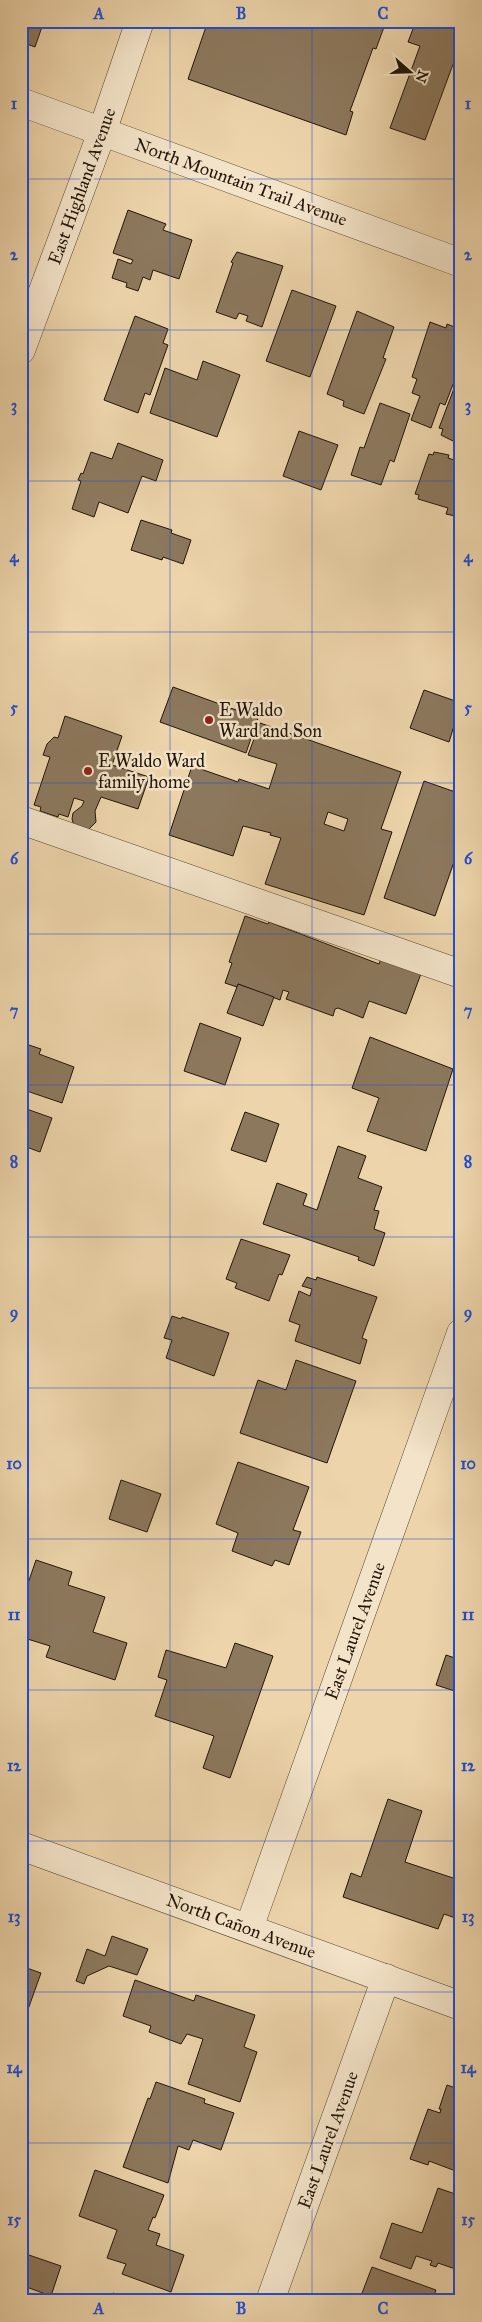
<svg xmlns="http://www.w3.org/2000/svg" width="482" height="2322" font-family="'IM FELL Great Primer',serif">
<rect width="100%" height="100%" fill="#edd4aa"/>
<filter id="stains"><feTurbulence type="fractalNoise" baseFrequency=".004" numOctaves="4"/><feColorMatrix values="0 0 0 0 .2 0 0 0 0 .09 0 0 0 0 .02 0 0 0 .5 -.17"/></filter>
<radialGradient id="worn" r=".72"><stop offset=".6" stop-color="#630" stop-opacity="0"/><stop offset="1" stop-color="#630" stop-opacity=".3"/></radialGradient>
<g fill="#8c785d" stroke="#221509" fill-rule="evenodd">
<path d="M21 21H44L35 47 21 42Z"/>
<path d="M208 21H368L384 27 376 49 373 48 350 111 353 112 346 135 188 79Z"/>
<path d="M416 21H461V61L455 59 425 140 390 128 420 46 408 42Z"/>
<path d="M128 210 166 224 163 230 192 240 179 279 153 270 150 280 143 277 138 291 126 287 127 283 112 278 118 259 131 264 133 260 113 253Z"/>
<path d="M237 252 283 266 262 327 246 321 248 316 239 313 236 319 216 312 233 263 231 262Z"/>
<path d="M292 290 336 306 310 377 266 361Z"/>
<path d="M357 311 394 327 383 358 386 359 364 414 343 406 344 401 327 394Z"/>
<path d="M135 316 168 329 163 343 168 345 150 395 145 393 138 413 104 400Z"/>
<path d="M430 322 446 328 447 324 457 328 455 331 461 333V364L445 405 440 403 431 428 411 420 420 396 412 393 417 379 412 377Z"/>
<path d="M203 361 240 375 217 437 150 413 165 368 197 380Z"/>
<path d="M461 370V432L457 443 441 435 443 429 439 428Z"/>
<path d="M380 403 410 414 394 462 390 460 381 485 351 475 360 447 364 448Z"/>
<path d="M299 431 338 445 321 490 283 476Z"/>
<path d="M118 443 163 460 156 481 142 476 128 513 99 502 94 517 72 509 81 481 78 480 81 473 83 474 91 452 112 459Z"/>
<path d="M434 452 449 455 448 458 461 462V513L457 511 455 516 446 514 448 508 418 499 419 495 415 494 429 454 433 455Z"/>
<path d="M141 520 172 530 171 533 191 540 183 564 163 557 162 560 131 550Z"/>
<path d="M173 687 258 718 246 753 160 722Z"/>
<path d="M424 690 461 703 449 742 410 728Z"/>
<path d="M65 716 122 736 112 765 149 777 138 809 101 797 95 811 96 822 87 831 74 826 72 819 73 813 82 806 84 801 74 798 68 817 59 814 58 817 40 811 41 807 34 805 50 757 43 755 47 744 54 737 58 738Z"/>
<path d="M260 723 401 772 381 829 392 832 364 915 265 884 281 838 270 835 271 833 243 826 233 856 169 835 192 766 238 782 239 779 269 789 277 764 248 755ZM328 812 348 819 344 831 324 824Z"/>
<path d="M424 781 461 794V842L435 916 384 898Z"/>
<path d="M245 916 268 924 269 922 379 964 382 956 422 971 406 1014 369 1001 363 1018 338 1008 335 1009 333 1016 286 999 289 992 283 990 280 1000 238 984 237 987 225 983 232 963 229 962Z"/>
<path d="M238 984 274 997 263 1026 227 1013Z"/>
<path d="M200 1023 241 1038 225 1085 184 1071Z"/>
<path d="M370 1037 453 1069 426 1151 367 1131 379 1098 352 1088Z"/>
<path d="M29 1045 41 1049 39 1054 74 1067 62 1103 21 1089V1047L27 1049Z"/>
<path d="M21 1107 52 1118 40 1152 21 1145Z"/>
<path d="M245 1112 279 1124 266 1162 231 1150Z"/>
<path d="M338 1146 366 1156 358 1178 382 1187 374 1210 379 1211 374 1229 385 1233 374 1266 358 1260 359 1257 263 1224 277 1183 307 1194 303 1205 317 1210Z"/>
<path d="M21 1160 27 1162 21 1178Z"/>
<path d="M241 1239 290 1255 282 1275 279 1274 269 1301 235 1288 237 1283 226 1279Z"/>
<path d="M307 1277 316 1280 317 1277 377 1297 362 1338 367 1340 360 1364 295 1341 300 1325 289 1321 299 1291 310 1296 312 1289 302 1286Z"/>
<path d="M172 1316 181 1319 182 1317 229 1333 214 1376 166 1358 172 1340 164 1338Z"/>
<path d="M296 1360 356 1381 327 1463 240 1433 258 1380 286 1390Z"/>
<path d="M238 1462 309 1487 293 1530 301 1532 289 1565 275 1560 272 1566 232 1551 238 1533 216 1524Z"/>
<path d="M121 1480 161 1494 147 1532 109 1519Z"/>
<path d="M36 1560 72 1572 68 1585 105 1597 93 1632 127 1643 115 1680 46 1657 50 1646 21 1637V1594L24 1595Z"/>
<path d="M461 1642V1693L436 1685 446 1655 455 1658Z"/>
<path d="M235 1643 273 1656 230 1778 203 1768 214 1736 155 1716 167 1680 158 1677 166 1650 226 1668Z"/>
<path d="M388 1799 422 1811 405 1862 456 1879 461 1866V1920L444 1914 438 1929 343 1897 351 1873 361 1877Z"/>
<path d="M112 1936 148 1949 137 1975 109 1966 87 1976 84 1984 76 1981 87 1949 105 1956Z"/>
<path d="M21 1966 41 1973 21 2029Z"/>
<path d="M135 1980 194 2001 196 1995 255 2015 244 2047 257 2052 240 2102 188 2084 203 2039 187 2034 181 2044 149 2032 151 2026 123 2016Z"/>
<path d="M156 2082 205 2099 204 2103 234 2113 221 2150 193 2140 189 2150 178 2146 168 2183 123 2167 148 2098 150 2099Z"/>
<path d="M447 2085 461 2090V2173L429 2161 428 2165 410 2159 428 2109 440 2113 441 2109H439Z"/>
<path d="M95 2170 164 2195 155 2218 153 2217 148 2230 160 2234 156 2245 184 2255 171 2292 122 2274 126 2264 107 2258 117 2230 79 2216Z"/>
<path d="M438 2188 461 2196V2271L438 2263 436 2267 430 2265 432 2261 416 2256 411 2269 380 2258 392 2223 422 2233Z"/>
<path d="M26 2254 61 2266 51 2296 21 2285V2266Z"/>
<path d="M372 2267 436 2290 432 2301H359Z"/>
<path d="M113 2293 134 2301H110Z"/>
</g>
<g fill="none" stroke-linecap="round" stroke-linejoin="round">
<g stroke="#554531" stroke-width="29">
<g id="minor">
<path d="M21 102 461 263"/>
<path d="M21 350 102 132 140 21"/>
<path d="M21 820 461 974"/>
<path d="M21 1846 461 2006"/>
<path d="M249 1928 461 1333"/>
<path d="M270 2301 386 1978"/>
</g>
</g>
<use href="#minor" stroke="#f3e3c8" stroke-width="28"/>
</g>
<path fill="none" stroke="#1d4ed8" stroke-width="1" stroke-opacity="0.55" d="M170 21V2301M312 21V2301M21 179H461M21 330H461M21 481H461M21 632H461M21 783H461M21 934H461M21 1085H461M21 1237H461M21 1388H461M21 1539H461M21 1690H461M21 1841H461M21 1992H461M21 2143H461"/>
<g fill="#8f2418" stroke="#f3e3c8" stroke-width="2">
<circle cx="209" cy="720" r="5"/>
<circle cx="88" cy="771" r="5"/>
</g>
<g text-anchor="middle" stroke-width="5" stroke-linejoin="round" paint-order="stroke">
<g font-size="18" fill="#221509" stroke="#f3e3c8">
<text transform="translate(241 182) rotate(20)" y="6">North Mountain Trail Avenue</text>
<text transform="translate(82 186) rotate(-70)" y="6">East Highland Avenue</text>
<text transform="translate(355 1631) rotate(-70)" y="6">East Laurel Avenue</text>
<text transform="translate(241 1926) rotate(20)" y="6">North Cañon Avenue</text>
<text transform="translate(328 2140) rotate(-70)" y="6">East Laurel Avenue</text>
</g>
<g font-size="18" fill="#221509" stroke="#f3e3c8" text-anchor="start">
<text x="219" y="716">E Waldo<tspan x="219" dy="21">Ward and Son</tspan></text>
<text x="98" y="767">E Waldo Ward<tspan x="98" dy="21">family home</tspan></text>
</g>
</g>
<rect width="482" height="2322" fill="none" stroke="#edd4aa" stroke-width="55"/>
<g transform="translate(410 72) rotate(110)" stroke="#f3e3c8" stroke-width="4" paint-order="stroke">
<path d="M0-4L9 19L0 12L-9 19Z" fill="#221509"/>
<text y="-8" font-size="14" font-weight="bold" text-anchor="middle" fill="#221509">N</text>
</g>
<rect x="28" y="28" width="426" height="2266" fill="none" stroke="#1d4ed8" stroke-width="2"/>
<g font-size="16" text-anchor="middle" font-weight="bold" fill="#1d4ed8">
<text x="99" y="19">A</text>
<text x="241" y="19">B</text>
<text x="383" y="19">C</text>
<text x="14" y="109">1</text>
<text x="468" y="109">1</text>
<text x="14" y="260">2</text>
<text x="468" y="260">2</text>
<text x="14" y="411">3</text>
<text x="468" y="411">3</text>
<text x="14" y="562">4</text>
<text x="468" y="562">4</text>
<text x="14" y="713">5</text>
<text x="468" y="713">5</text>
<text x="14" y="864">6</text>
<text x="468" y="864">6</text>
<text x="14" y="1016">7</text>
<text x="468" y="1016">7</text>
<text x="14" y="1167">8</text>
<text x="468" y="1167">8</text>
<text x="14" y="1318">9</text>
<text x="468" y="1318">9</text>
<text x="14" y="1469">10</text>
<text x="468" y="1469">10</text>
<text x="14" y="1620">11</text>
<text x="468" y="1620">11</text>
<text x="14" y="1771">12</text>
<text x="468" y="1771">12</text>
<text x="14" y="1922">13</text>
<text x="468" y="1922">13</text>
<text x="14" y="2073">14</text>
<text x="468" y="2073">14</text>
<text x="14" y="2225">15</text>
<text x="468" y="2225">15</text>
<text x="99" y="2314">A</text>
<text x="241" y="2314">B</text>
<text x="383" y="2314">C</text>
</g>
<rect width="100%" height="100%" filter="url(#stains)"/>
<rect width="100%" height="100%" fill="url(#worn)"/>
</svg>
